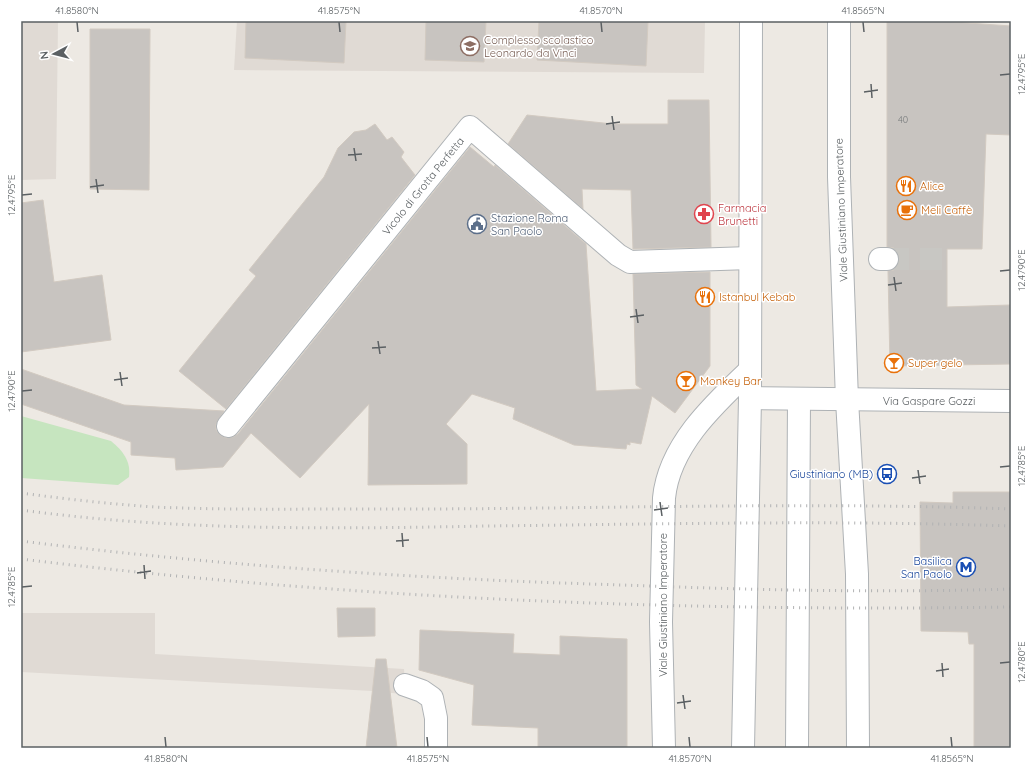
<svg xmlns="http://www.w3.org/2000/svg" width="1032" height="769" font-family="Quicksand,sans-serif">
<rect width="100%" height="100%" fill="#ede9e3"/>
<g fill="#e0dad4">
<path d="M21 21H58L56 179 21 180Z"/>
<path d="M237 21H705L704 73 234 70Z"/>
<path d="M21 613H155V654L404 669 405 685 402 694 372 691 21 672Z"/>
</g>
<path fill="#c6e5bf" d="M21 416 111 441C123 451 131 461 129 477L118 485 21 478Z"/>
<g fill="#c8c4c0" stroke="#d2cac1">
<path d="M246 21H346L344 63 245 58Z"/>
<path d="M426 21H486L484 62 425 60Z"/>
<path d="M539 21H648L646 66 537 60Z"/>
<path d="M887 21H939L1011 26V135L986 134 982 249H947V307L1010 305 1011 364 890 366 888 271 894 270 898 266 899 259 898 253 894 248 887 247Z"/>
<path d="M90 29H150L149 190 90 189Z"/>
<path d="M668 100H709L711 247 633 249 631 190 582 189 583 209 508 144 527 115 613 124H668Z"/>
<path d="M375 124 387 140 392 137 404 152 401 157 415 175 226 409 179 371 256 276 249 270 324 177 338 148 354 132 366 130Z"/>
<path d="M470 147 494 167 495 165 586 244 596 391 642 389 636 385 633 274 710 272V366L675 413 652 396 641 444 630 442V445L627 444 626 449 574 445 513 419 515 408 472 394 446 424 467 444V484L368 485 369 404 300 478 251 433 223 467 176 470 175 458 131 455V442L21 404V369L124 405 224 411 216 424V430L220 435 226 438 233 437 238 434Z"/>
<path d="M43 200 54 282 102 275 111 340 21 352V203Z"/>
<path d="M953 492H1011V748H974V644H969L968 632 921 631 920 502 953 503Z"/>
<path d="M337 608H375V636L338 637Z"/>
<path d="M420 630 514 634 513 653 560 655V636L627 639V748H538V728L472 725 474 685 419 670Z"/>
<path d="M376 659H386L397 748H366Z"/>
</g>
<g fill="none" stroke-linecap="round" stroke-linejoin="round">
<path stroke="#c8c7c3" stroke-width="22" stroke-dasharray="22 11" stroke-linecap="butt" d="M887 259H947"/>
<g stroke="#aeb2b5" stroke-width="24">
<g id="minor">
<path d="M839 21V177L847 400 857 574 858 748"/>
<path d="M880 259H887"/>
<path d="M750 398 1011 401"/>
<path d="M228 426 470 127 618 255 630 262 750 258"/>
<path d="M405 685 422 691 432 698 436 718V748"/>
<path d="M664 748 661 622 664 498C669 446 713 405 749 371"/>
<path d="M743 748 750 398 751 21"/>
<path d="M797 748 799 399"/>
</g>
</g>
<use href="#minor" stroke="#fff" stroke-width="22"/>
<g stroke="#b1b2b3" stroke-width="3" stroke-dasharray="1 5" stroke-linecap="butt">
<path d="M21 493C65 499 110 504 155 507 221 510 288 509 354 509 573 510 792 501 1011 509"/>
<path d="M21 510C176 531 332 529 488 526 662 524 837 520 1011 526"/>
<path d="M21 541C221 566 421 579 622 585 752 590 881 593 1011 589"/>
<path d="M21 559C349 599 681 612 1011 607"/>
</g>
</g>
<path fill="none" stroke="#5b6063" stroke-width="1.5" d="M77 22 78 32M339 22 340 32M601 22 602 32M863 22 864 32M1000 75 1010 74M871 84 872 98M864 92 878 90M612 116 614 130M606 124 620 122M354 148 356 161M348 155 362 154M96 179 98 193M90 187 104 185M22 195 32 194M1000 271 1010 270M894 277 896 291M888 285 902 283M636 309 638 323M630 317 644 315M378 341 380 354M372 348 386 347M120 372 122 386M114 380 128 378M22 391 32 390M1000 467 1010 466M918 470 920 484M912 478 926 476M660 502 662 516M654 510 668 508M402 533 403 547M396 541 409 540M144 565 145 579M137 573 151 571M22 587 32 586M942 663 943 677M1000 663 1010 662M936 671 949 669M683 695 685 709M677 703 691 701M165 737 166 747M427 737 428 747M689 737 690 747M951 737 952 747"/>
<defs>
<g id="school-ring" transform="scale(1)"><circle r="9.5" fill="#fff" stroke="#8d6e63" stroke-width="1.5"/><path d="M0-5L7-2L0 1L-7-2ZM-4 1L0 2.5L4 1V4Q0 6-4 4Z" fill="#8d6e63"/></g>
<g id="restaurant-ring" transform="scale(1)"><circle r="9.5" fill="#fff" stroke="#e8710a" stroke-width="1.5"/><path d="M-5-6h1v4h1v-4h1v4h1v-4h1v5L-1.5 .5V6h-2V.5L-5-1ZM5-6V6H3V1.5H1.5Q1.5-4 5-6Z" fill="#e8710a"/></g>
<g id="cafe-ring" transform="scale(1)"><circle r="9.5" fill="#fff" stroke="#e8710a" stroke-width="1.5"/><path d="M-5.5-4.5H6V0H3Q3 3.5 0 3.5H-2.5Q-5.5 3.5-5.5 0ZM3-3.2v2h1.7v-2ZM-6 4.5H4V6H-6Z" fill="#e8710a"/></g>
<g id="pharmacy-ring" transform="scale(1)"><circle r="9.5" fill="#fff" stroke="#e0444e" stroke-width="1.5"/><path d="M-2-6h4v4h4v4h-4v4h-4v-4h-4v-4h4Z" fill="#e0444e"/></g>
<g id="civic-ring" transform="scale(1)"><circle r="9.5" fill="#fff" stroke="#5c6f8a" stroke-width="1.5"/><path d="M-.6-6.5H3V-4.5H.6V-3L4-1V1h2V6H-6V1h2V-1L-.6-3ZM-1.2 2.5V6h2.4V2.5Z" fill="#5c6f8a"/></g>
<g id="bar-ring" transform="scale(1)"><circle r="9.5" fill="#fff" stroke="#e8710a" stroke-width="1.5"/><path d="M-6-5H6L.8 .8V4.5H3.5V6h-7V4.5H-.8V.8Z" fill="#e8710a"/></g>
<g id="bus-ring" transform="scale(1)"><circle r="9.5" fill="#fff" stroke="#1a4fb4" stroke-width="1.5"/><path d="M-5-6H5V4H4V6H2V4H-2V6H-4V4H-5ZM-3.5-4V0h7V-4ZM-3.5 1.2v1.5H-2V1.2ZM2 1.2v1.5H3.5V1.2Z" fill="#1a4fb4"/></g>
<g id="metro-ring" transform="scale(1)"><circle r="9.5" fill="#fff" stroke="#1a4fb4" stroke-width="1.5"/><path d="M-5.5 5V-5H-3L0 0L3-5H5.5V5H3V-.5L0 4L-3-.5V5Z" fill="#1a4fb4"/></g>
</defs>
<g fill-rule="evenodd">
<use href="#school-ring" x="470" y="46"/>
<use href="#restaurant-ring" x="906" y="186"/>
<use href="#cafe-ring" x="907" y="210"/>
<use href="#pharmacy-ring" x="704" y="214"/>
<use href="#civic-ring" x="477" y="224"/>
<use href="#restaurant-ring" x="705" y="297"/>
<use href="#bar-ring" x="894" y="363"/>
<use href="#bar-ring" x="686" y="381"/>
<use href="#bus-ring" x="887" y="474"/>
<use href="#metro-ring" x="966" y="567"/>
</g>
<g text-anchor="middle" stroke-width="3" stroke-linejoin="round" paint-order="stroke">
<g font-size="9" fill="#76797a">
<text x="903" y="123">40</text>
</g>
<g font-size="11" fill="#785e54" stroke="#fff" text-anchor="start">
<text x="484" y="44">Complesso scolastico<tspan x="484" dy="13">Leonardo da Vinci</tspan></text>
</g>
<g font-size="11" fill="#5b6063" stroke="#fff">
<text transform="translate(423 186) rotate(-51)" y="4">Vicolo di Grotta Perfetta</text>
<text transform="translate(841 210) rotate(-92)" y="4">Viale Giustiniano Imperatore</text>
<text x="929" y="405">Via Gaspare Gozzi</text>
<text transform="translate(663 605) rotate(-90)" y="4">Viale Giustiniano Imperatore</text>
</g>
<g font-size="11" fill="#c56008" stroke="#fff" text-anchor="start">
<text x="920" y="190">Alice</text>
<text x="921" y="214">Meli Caffè</text>
<text x="719" y="301">Istanbul Kebab</text>
<text x="908" y="367">Super gelo</text>
<text x="700" y="385">Monkey Bar</text>
</g>
<g font-size="11" fill="#be3a42" stroke="#fff" text-anchor="start">
<text x="718" y="212">Farmacia<tspan x="718" dy="13">Brunetti</tspan></text>
</g>
<g font-size="11" fill="#4e5e75" stroke="#fff" text-anchor="start">
<text x="491" y="222">Stazione Roma<tspan x="491" dy="13">San Paolo</tspan></text>
</g>
<g font-size="11" fill="#164399" stroke="#fff" text-anchor="end">
<text x="873" y="478">Giustiniano (MB)</text>
<text x="952" y="565">Basilica<tspan x="952" dy="13">San Paolo</tspan></text>
</g>
</g>
<rect width="1032" height="769" fill="none" stroke="#ffffff" stroke-width="44"/>
<g transform="translate(54 54) rotate(263)" stroke="#ffffff" stroke-width="3" paint-order="stroke">
<path d="M0-3L7 15L0 10L-7 15Z" fill="#5b6063"/>
<text y="-6" font-size="11" font-weight="bold" text-anchor="middle" fill="#5b6063">N</text>
</g>
<rect x="22" y="22" width="988" height="725" fill="none" stroke="#5b6063" stroke-width="1.5"/>
<g font-size="10" text-anchor="middle" fill="#5b6063">
<text x="77" y="14">41.8580°N</text>
<text x="339" y="14">41.8575°N</text>
<text x="601" y="14">41.8570°N</text>
<text x="863" y="14">41.8565°N</text>
<text transform="translate(1021 74) rotate(-90)" y="4">12.4795°E</text>
<text transform="translate(11 195) rotate(-90)" y="4">12.4795°E</text>
<text transform="translate(1021 270) rotate(-90)" y="4">12.4790°E</text>
<text transform="translate(11 391) rotate(-90)" y="4">12.4790°E</text>
<text transform="translate(1021 466) rotate(-90)" y="4">12.4785°E</text>
<text transform="translate(11 587) rotate(-90)" y="4">12.4785°E</text>
<text transform="translate(1021 662) rotate(-90)" y="4">12.4780°E</text>
<text x="166" y="762">41.8580°N</text>
<text x="428" y="762">41.8575°N</text>
<text x="690" y="762">41.8570°N</text>
<text x="952" y="762">41.8565°N</text>
</g>
</svg>
